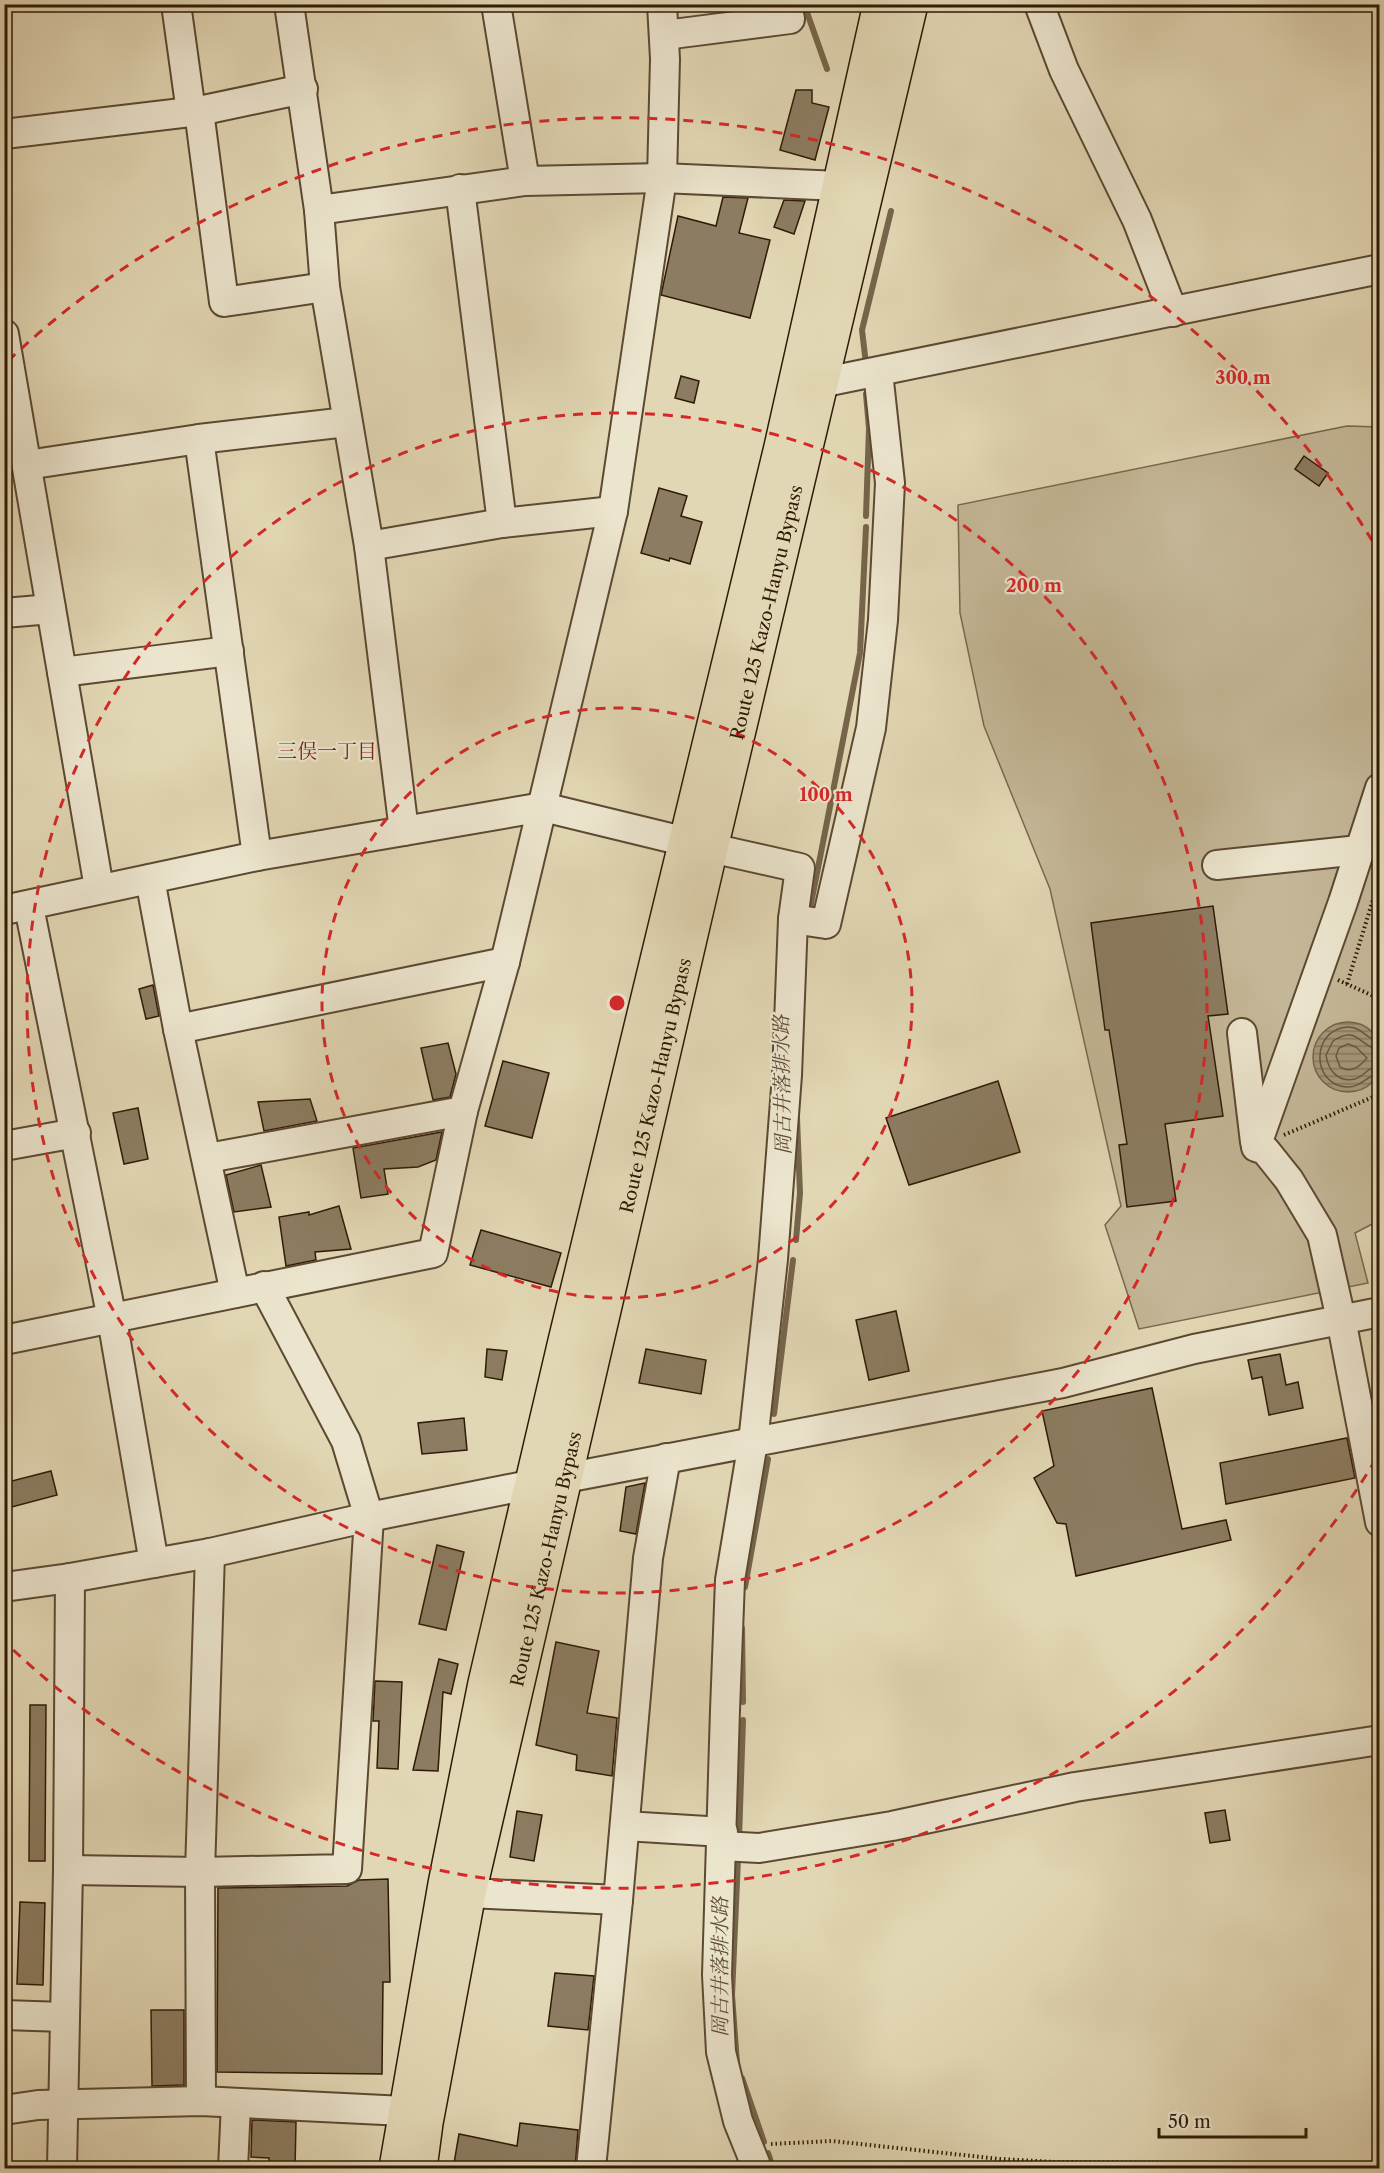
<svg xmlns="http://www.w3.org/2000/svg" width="1384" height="2173" font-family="'Libre Caslon Text','Noto Serif JP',serif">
<defs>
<pattern id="water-rules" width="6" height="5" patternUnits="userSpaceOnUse" patternTransform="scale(1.5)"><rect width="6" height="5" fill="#a59779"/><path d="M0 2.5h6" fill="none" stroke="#877a61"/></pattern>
</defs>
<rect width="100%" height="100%" fill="#e2d7b4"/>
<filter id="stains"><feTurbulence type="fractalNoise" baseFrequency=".00333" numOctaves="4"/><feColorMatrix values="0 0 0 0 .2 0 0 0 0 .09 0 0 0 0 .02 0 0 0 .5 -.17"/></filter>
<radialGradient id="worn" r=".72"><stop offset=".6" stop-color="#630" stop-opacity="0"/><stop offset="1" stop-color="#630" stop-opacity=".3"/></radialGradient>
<path fill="#c4b797" stroke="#7a684f" stroke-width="1.5" d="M1347 426 1379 427 1380 1220 1355 1233 1368 1283 1139 1329 1105 1225 1121 1206 1050 889 984 726 960 613 958 505Z"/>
<circle fill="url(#water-rules)" stroke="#76654b" stroke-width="1.5" cx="1348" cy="1057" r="35"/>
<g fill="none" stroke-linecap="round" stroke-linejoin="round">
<g stroke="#6a5840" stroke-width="1.5">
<path d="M1380 1042C1367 1040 1361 1026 1347 1027 1311 1030 1311 1084 1346 1087 1361 1088 1367 1075 1380 1073"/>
<path d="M1348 1044 1356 1047 1367 1058C1360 1066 1352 1074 1340 1067L1336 1056 1339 1048Z"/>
<path d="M1380 1049C1359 1048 1358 1024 1333 1041L1326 1055C1328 1070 1338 1083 1355 1079 1365 1076 1368 1066 1380 1066"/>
</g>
<g stroke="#76654b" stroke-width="6">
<path d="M804 4 827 69"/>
<path d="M866 364 862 330 891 211"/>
<path d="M866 394 869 428 866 516"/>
<path d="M809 914 860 653 866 527"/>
<path d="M796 1240 800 1193 797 1118"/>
<path d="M774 1414 793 1260"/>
<path d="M745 1587 768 1459"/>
<path d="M742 1628 743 1702"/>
<path d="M739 1839 743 1720"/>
<path d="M737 2063 732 1995 738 1859"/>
<path d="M742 2078 764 2142"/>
<path d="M768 2153 773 2168"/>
</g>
</g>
<g fill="#8c7c61" stroke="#2f1a07" stroke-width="1.5">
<path d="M796 90H812V103L829 107 815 160 780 150Z"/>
<path d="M723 197 748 198 739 233 770 240 750 318 661 295 678 216 716 226Z"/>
<path d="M784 200 805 201 794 234 774 227Z"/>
<path d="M681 376 699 381 694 403 675 398Z"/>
<path d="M1304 456 1328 473 1319 486 1295 469Z"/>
<path d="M659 488 687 496 681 516 702 522 690 564 670 558 669 561 641 553Z"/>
<path d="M1213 906 1228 1014 1208 1016 1223 1116 1165 1124 1176 1201 1127 1207 1119 1145 1127 1144 1109 1030H1105L1091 923Z"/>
<path d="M153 985 159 1016 146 1019 139 989Z"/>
<path d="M448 1043 456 1074 450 1097 433 1100 421 1048Z"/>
<path d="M503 1061 549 1073 532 1138 485 1126Z"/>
<path d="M998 1081 1020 1152 909 1185 886 1118Z"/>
<path d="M310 1099 317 1121 264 1131 258 1102Z"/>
<path d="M138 1108 148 1159 124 1164 113 1113Z"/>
<path d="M442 1132 436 1160 418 1167 384 1169 388 1194 361 1198 353 1148Z"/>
<path d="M261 1165 271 1207 234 1212 226 1175Z"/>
<path d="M339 1206 351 1249 315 1252 316 1260 286 1266 279 1217 309 1212V1215Z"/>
<path d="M481 1230 561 1253 551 1287 470 1265Z"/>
<path d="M896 1311 909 1371 869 1380 856 1320Z"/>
<path d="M487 1349 507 1351 502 1380 485 1377Z"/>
<path d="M646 1349 706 1360 701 1394 639 1383Z"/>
<path d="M1280 1354 1286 1385 1298 1382 1303 1408 1269 1415 1262 1377 1252 1379 1248 1360Z"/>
<path d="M1152 1388 1182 1529 1226 1520 1231 1540 1076 1576 1066 1524 1057 1523 1034 1478 1054 1466 1042 1411Z"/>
<path d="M464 1418 467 1450 422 1454 418 1423Z"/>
<path d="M1347 1438 1355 1478 1226 1504 1220 1463Z"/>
<path d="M51 1471 57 1495 4 1509V1483Z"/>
<path d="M645 1483 636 1534 620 1531 626 1487Z"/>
<path d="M437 1545 464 1552 446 1630 419 1624Z"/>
<path d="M556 1642 599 1651 587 1713 617 1718 612 1776 576 1770 577 1755 536 1745Z"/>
<path d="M439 1659 458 1664 451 1694 443 1692 438 1771 413 1770Z"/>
<path d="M375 1681 402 1682 398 1769 377 1768 379 1721H373Z"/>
<path d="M30 1705H46L45 1861H29Z"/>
<path d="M1225 1810 1230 1840 1210 1843 1205 1813Z"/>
<path d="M517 1811 542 1815 534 1861 510 1857Z"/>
<path d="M388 1879 390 1982H383L382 2074 217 2072 218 1888 347 1886 359 1880Z"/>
<path d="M20 1902 45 1903 43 1985 17 1984Z"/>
<path d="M555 1973 594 1976 588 2030 548 2026Z"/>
<path d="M151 2010H184V2085L152 2086Z"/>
<path d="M252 2120 296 2122 295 2169H269V2158L251 2157Z"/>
<path d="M520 2123 578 2130 575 2169H453L459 2134 517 2146Z"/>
</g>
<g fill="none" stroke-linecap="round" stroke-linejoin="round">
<g stroke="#5c4932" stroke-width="32">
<g id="minor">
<path d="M176 4 191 112"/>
<path d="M496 4 525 181"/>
<path d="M1039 4 1064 70 1137 220 1173 312"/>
<path d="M665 35 790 19 787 4"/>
<path d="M199 111 224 302 325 287"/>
<path d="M4 134 199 111 303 89"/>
<path d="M460 189 502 523"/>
<path d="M319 210 525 181 662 178 839 186"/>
<path d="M4 334 99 888"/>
<path d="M820 383 1380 269"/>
<path d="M199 439 257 856"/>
<path d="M27 465 199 439 347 422"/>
<path d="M369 546 502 523 613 511"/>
<path d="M4 613 51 609"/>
<path d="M62 672 229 651"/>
<path d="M1380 788 1343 902 1256 1147 1265 1150 1289 1180 1322 1235 1341 1319 1380 1522"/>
<path d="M404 831 543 807 687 842"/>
<path d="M711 848 800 868 793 919 787 1075 773 1259 753 1442 730 1580 725 1710 717 1975 721 2052 738 2121 757 2168"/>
<path d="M1217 865 1359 850"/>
<path d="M150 879 178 1029 235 1293"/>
<path d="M29 907 112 1319 154 1563"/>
<path d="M4 910 257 856 404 831 369 546 325 287 319 210 289 4"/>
<path d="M793 919 826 924 871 728 883 620 890 483 878 372"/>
<path d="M178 1029 505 962"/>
<path d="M1242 1033 1255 1142"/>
<path d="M4 1146 76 1133"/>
<path d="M208 1158 463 1111"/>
<path d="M4 1340 433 1253 463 1111 505 962 613 511 662 178 665 59 662 4"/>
<path d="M4 1587 70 1578 210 1553 369 1517 534 1484 1063 1383 1194 1349 1380 1312"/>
<path d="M625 1826 723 1832"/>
<path d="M721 1846 759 1848 892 1826 1075 1787 1380 1740"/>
<path d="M68 1870 200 1872 347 1869 369 1517 346 1441 264 1286"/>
<path d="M469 1893 618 1900"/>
<path d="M4 2015 64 2017"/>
<path d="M201 2101 200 1872 210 1553"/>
<path d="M4 2110 38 2105 201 2101 404 2111"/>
<path d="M62 2168 68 1870 70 1578"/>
<path d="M233 2168 236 2104"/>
<path d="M591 2168 618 1900 648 1558 666 1458"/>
</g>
</g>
<g stroke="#2f1a07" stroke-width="36">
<g id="highway">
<path d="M396 2168 445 1884 485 1683 565 1341 781 447 880 4"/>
<path id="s1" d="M420 2168 426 2123 469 1893 711 848 911 4"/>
</g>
</g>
<g stroke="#2f1a07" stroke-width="4" stroke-dasharray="1.5 3" stroke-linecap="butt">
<path d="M1379 885 1380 895"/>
<path d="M1338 980 1380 999"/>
<path d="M1347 984 1380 877"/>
<path d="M1284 1135 1380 1094"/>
<path d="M1373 1351 1380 1338"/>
<path d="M771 2144 832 2141 1000 2159 1054 2162 1232 2163 1333 2168"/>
<path d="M1335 2168 1380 2161"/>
</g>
<use href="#minor" stroke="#ece5ce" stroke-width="28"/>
<use href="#highway" stroke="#e2d7b4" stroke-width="33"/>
</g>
<g fill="none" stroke="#d62828" stroke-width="3" stroke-dasharray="10 8">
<circle cx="617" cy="1003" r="295"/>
<circle cx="617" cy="1003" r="590"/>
<path d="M1376 1459A885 885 0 0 1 8 1645M8 361A885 885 0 0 1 1376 547"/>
</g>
<g text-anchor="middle" stroke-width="4.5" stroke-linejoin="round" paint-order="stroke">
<g font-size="18" fill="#2f1a07" stroke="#ece5ce">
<text dy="6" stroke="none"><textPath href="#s1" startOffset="1594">Route 125 Kazo-Hanyu Bypass</textPath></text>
<text dy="6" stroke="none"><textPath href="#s1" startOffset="1108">Route 125 Kazo-Hanyu Bypass</textPath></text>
<text dy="6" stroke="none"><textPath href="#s1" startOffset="622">Route 125 Kazo-Hanyu Bypass</textPath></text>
</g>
<g font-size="20" fill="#7a1f14" stroke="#ece5ce">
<text x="327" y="758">三俣一丁目</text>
</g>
<g font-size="20" font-style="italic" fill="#5e4c35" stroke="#ece5ce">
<text transform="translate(782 1085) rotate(-91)" y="7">岡古井落排水路</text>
<text transform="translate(720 1967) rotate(-90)" y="7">岡古井落排水路</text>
</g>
</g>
<circle cx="617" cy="1003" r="9" fill="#d62828" stroke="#ece5ce" stroke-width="3"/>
<g font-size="18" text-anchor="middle" font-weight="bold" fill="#d62828" stroke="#ece5ce" stroke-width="4.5" stroke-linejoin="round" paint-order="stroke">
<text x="1243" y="384">300 m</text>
<text x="1034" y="592">200 m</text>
<text x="826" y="801">100 m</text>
</g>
<rect width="1384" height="2173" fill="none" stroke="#e2d7b4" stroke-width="24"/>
<rect x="6" y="6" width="1372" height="2161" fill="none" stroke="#2f1a07" stroke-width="3"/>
<rect x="12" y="12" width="1360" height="2149" fill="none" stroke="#2f1a07" stroke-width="1.5"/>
<path d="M1159 2128v9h147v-9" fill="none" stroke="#2f1a07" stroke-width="3"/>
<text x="1168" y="2128" font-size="18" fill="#2f1a07" stroke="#ece5ce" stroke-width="4.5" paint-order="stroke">50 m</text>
<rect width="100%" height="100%" filter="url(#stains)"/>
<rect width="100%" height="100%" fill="url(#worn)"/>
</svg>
